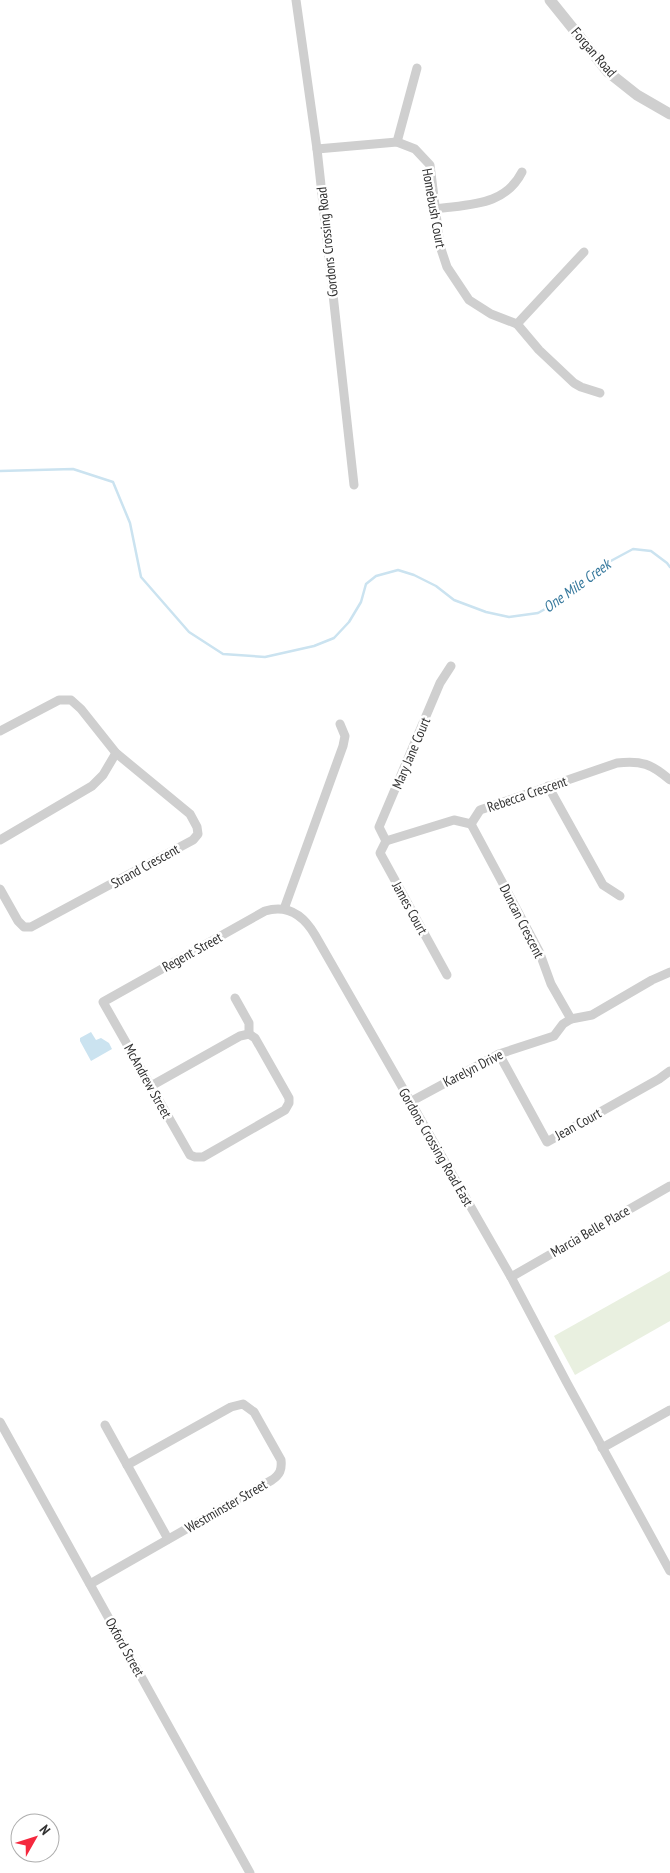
<svg xmlns="http://www.w3.org/2000/svg" width="670" height="1873" font-family="'PT Sans Narrow',sans-serif">
<rect width="100%" height="100%" fill="#fff"/>
<path fill="#e9f0e0" d="M670 1271V1321L575 1375 554 1336Z"/>
<path fill="#cbe3f0" d="M91 1032 96 1040 101 1038 109 1043 112 1049 91 1061 80 1041V1038Z"/>
<g fill="none" stroke-linecap="round" stroke-linejoin="round">
<path stroke="#cbe3f0" stroke-width="2.5" d="M0 471 73 469 113 482 130 523 141 577 189 632 223 654 265 657 314 646 334 638 349 622 361 602 366 584 376 576 398 570 414 575 436 586 454 600 486 612 509 617 538 613 563 599 607 563 633 549 651 551 667 563 670 567"/>
<g stroke="#cfcfcf" stroke-width="9">
<path d="M296 0 317 149 354 485"/>
<path d="M397 142 417 68"/>
<path d="M317 149 397 142 415 149 430 165 440 246 447 267 469 300 491 314 517 324 584 252"/>
<path d="M436 209C470 204 505 206 522 172"/>
<path d="M517 324 539 350 574 383 581 387 600 393"/>
<path d="M0 731 59 700H71L81 709 116 753 190 814 197 827 198 834 193 840 31 927H24L18 921 0 889"/>
<path d="M548 786 603 885 620 896"/>
<path d="M471 824 539 951 551 984 571 1019"/>
<path d="M0 840 92 786 103 775 116 753"/>
<path d="M386 841 454 820 471 824 480 810 617 763C641 760 652 764 670 780"/>
<path d="M386 841 379 827 440 683 451 666"/>
<path d="M386 841 380 853 447 975"/>
<path d="M284 909 343 746 345 736 340 724"/>
<path d="M235 998 249 1023V1034"/>
<path d="M499 1054 547 1142 659 1079 670 1071"/>
<path d="M151 1086 240 1036 249 1034 255 1038 289 1098V1103L285 1110 203 1157H195L190 1155 103 1002 265 911C288 904 304 916 315 935L511 1277 567 1383 670 1571"/>
<path d="M410 1102 499 1054 554 1036 563 1024 571 1019 592 1015 652 980 670 972"/>
<path d="M511 1277 670 1186"/>
<path d="M0 1422 250 1873"/>
<path d="M105 1425 168 1539"/>
<path d="M602 1448 670 1410"/>
<path d="M90 1584 272 1480C280 1474 282 1470 281 1460L254 1412 243 1404 231 1407 127 1465"/>
</g>
<path stroke="#cfcfcf" stroke-width="11" d="M550 0 608 72 637 95 670 114"/>
</g>
<g text-anchor="middle" stroke-width="5" stroke-linejoin="round" paint-order="stroke">
<g font-size="14" fill="#323232" stroke="#fff">
<text transform="translate(594 52) rotate(49)" y="5">Forgan Road</text>
<text transform="translate(434 208) rotate(80)" y="5">Homebush Court</text>
<text transform="translate(327 242) rotate(-96)" y="5">Gordons Crossing Road</text>
<text transform="translate(411 753) rotate(-67)" y="5">Mary Jane Court</text>
<text transform="translate(527 794) rotate(-19)" y="5">Rebecca Crescent</text>
<text transform="translate(145 866) rotate(-29)" y="5">Strand Crescent</text>
<text transform="translate(410 908) rotate(61)" y="5">James Court</text>
<text transform="translate(522 921) rotate(63)" y="5">Duncan Crescent</text>
<text transform="translate(192 952) rotate(-29)" y="5">Regent Street</text>
<text transform="translate(473 1068) rotate(-27)" y="5">Karelyn Drive</text>
<text transform="translate(148 1081) rotate(61)" y="5">McAndrew Street</text>
<text transform="translate(578 1124) rotate(-29)" y="5">Jean Court</text>
<text transform="translate(436 1147) rotate(60)" y="5">Gordons Crossing Road East</text>
<text transform="translate(590 1231) rotate(-30)" y="5">Marcia Belle Place</text>
<text transform="translate(226 1506) rotate(-30)" y="5">Westminster Street</text>
<text transform="translate(125 1647) rotate(61)" y="5">Oxford Street</text>
</g>
<g font-size="15" font-style="italic" fill="#37799d" stroke="#fff">
<text transform="translate(577 586) rotate(-36)" y="5">One Mile Creek</text>
</g>
</g>
<g transform="translate(35 1838) rotate(51)"><circle r="24" fill="#ffffff" stroke="#adadad"/>
<path d="M0-4L9 19L0 12L-9 19Z" fill="#f5283e"/>
<text y="-8" font-size="14" font-weight="bold" text-anchor="middle" fill="#323232">N</text>
</g>
</svg>
